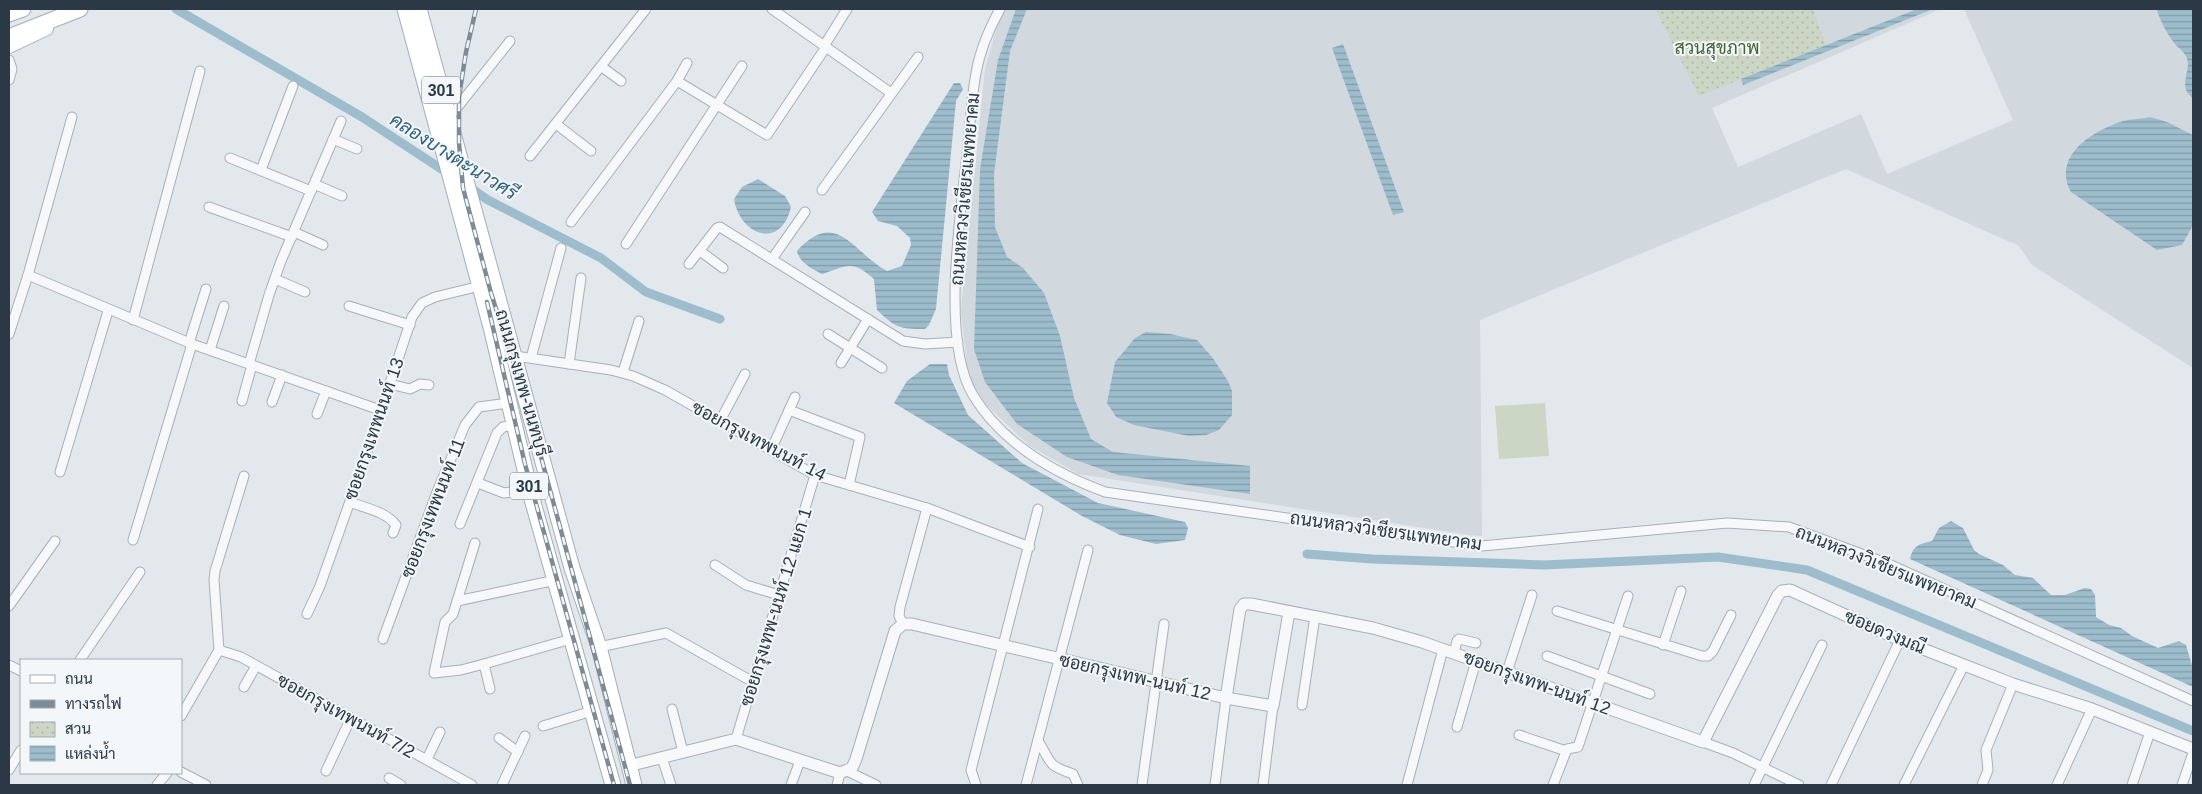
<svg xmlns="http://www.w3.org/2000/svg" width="2202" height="794" font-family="Arial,Sarabun,sans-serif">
<defs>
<pattern id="park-dots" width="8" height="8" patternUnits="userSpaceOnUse" patternTransform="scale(1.25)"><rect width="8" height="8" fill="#ccd6c4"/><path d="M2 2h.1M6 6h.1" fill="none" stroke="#afb8aa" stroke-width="1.8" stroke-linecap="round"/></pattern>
<pattern id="water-rules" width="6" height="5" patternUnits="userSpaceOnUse" patternTransform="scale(1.25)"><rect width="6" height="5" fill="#9dbdcd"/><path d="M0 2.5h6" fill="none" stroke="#809ba8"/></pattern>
</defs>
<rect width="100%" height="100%" fill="#e3e8ec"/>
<path fill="#d1d8de" d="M1006 9H1941L1712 108 1738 167 1861 114 1887 174 2013 120 1964 9H2193V368L2032 265 2019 246 1846 169 1480 320 1482 536 1469 535 1078 474 1030 446 986 405 968 376 961 309 985 69 997 27Z"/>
<path fill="url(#park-dots)" d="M1655 9H1813L1826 45 1699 96Z"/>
<path fill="#ccd6c4" d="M1545 403 1549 456 1499 459 1495 406Z"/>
<g fill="url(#water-rules)">
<path d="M1016 9H1027L1010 51 994 174 995 227 1007 257 1023 268 1044 293 1060 336 1074 398 1091 439 1113 452 1250 466V494L1118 475 1067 457 1017 424 985 382 974 349 980 169 998 60Z"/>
<path d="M1917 9H1933L1743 85 1741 79Z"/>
<path d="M2157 9H2193V98C2179 88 2188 76 2188 63 2187 53 2180 50 2175 44 2168 35 2159 20 2157 9Z"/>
<path d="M1343 44 1404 212 1393 215 1332 48Z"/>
<path d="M954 83H960L963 89 956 101 936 309 929 325 925 329C899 329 896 328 877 310L874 279C852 259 847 266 822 274 812 269 799 262 797 251 837 207 853 253 887 271L902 266 911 245 910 238 897 226 878 221 872 212Z"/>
<path d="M2150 117 2167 122 2193 135V225L2182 245 2157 250 2071 192C2052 156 2092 131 2123 121 2131 119 2141 119 2150 117Z"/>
<path d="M758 179 785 196 791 207C781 250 740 236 734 199L742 187Z"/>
<path d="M1146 332 1170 334 1197 340 1212 357 1228 381 1232 391V415L1219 430 1206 435 1189 436 1134 425 1116 417 1107 403 1115 362 1135 338Z"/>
<path d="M930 364H947L949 375 968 415 1022 463 1098 503 1185 522 1188 528 1185 540 1156 544 1120 535 1082 516 894 403 907 381Z"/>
<path d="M1951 521 1963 528 1974 550 1979 554 2003 565 2015 575 2033 578 2051 595H2065L2085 588 2091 589 2095 595 2096 617 2109 625 2121 628 2132 636 2158 648 2179 641 2186 645 2193 669V687L1910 559C1913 545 1920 544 1932 541L1939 528Z"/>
</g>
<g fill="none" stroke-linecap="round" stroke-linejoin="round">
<g stroke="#9dbdcd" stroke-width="9">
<path d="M176 9 362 117 449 174"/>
<path d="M469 187 488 200 601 258 646 292 720 319"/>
<path d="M1307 554 1372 559 1544 565 1718 557 1807 570 2193 731"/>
</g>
<g stroke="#a8b0b7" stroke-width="11">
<g id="minor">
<path d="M772 9 891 93"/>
<path d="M1000 9C989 29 980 50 976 73 971 100 970 128 967 155 960 216 941 342 973 395 1002 443 1054 473 1105 492L1482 546 1727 523 1789 527 1891 565 2193 701"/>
<path d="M824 46 847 9"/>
<path d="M9 60 12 69 9 80"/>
<path d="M602 67 621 81"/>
<path d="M677 81 767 135 826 47"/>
<path d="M448 119 510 41"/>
<path d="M556 124 591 151"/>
<path d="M333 139 357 149"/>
<path d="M530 156 646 9"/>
<path d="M230 158 311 191"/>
<path d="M261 170 293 86"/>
<path d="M314 184 342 196"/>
<path d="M822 190 918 57"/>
<path d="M209 207 292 237"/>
<path d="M571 222 677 81 687 63"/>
<path d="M294 232 323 245"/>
<path d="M626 244 742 66"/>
<path d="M700 251 723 268"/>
<path d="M772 259 805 212"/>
<path d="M689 264 717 228 720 227 903 341 925 344 958 342"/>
<path d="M28 275 192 344 380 410"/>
<path d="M275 279 305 292"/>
<path d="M349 306 410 325"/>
<path d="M133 320 200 71"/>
<path d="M9 334 28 275 72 117"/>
<path d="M828 334 882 368"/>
<path d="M189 343 206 289"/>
<path d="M210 350 224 306"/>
<path d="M515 356 611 370 633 376 665 390 815 475 927 508 1030 547"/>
<path d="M531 358 561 248"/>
<path d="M841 363 868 319"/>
<path d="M249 364 269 295 281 261 341 121"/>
<path d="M569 364 581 278"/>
<path d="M623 372 639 321"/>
<path d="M390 384 410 389 420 384 429 385"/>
<path d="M242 401 252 365"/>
<path d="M272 402 282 375"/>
<path d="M789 410 860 437 849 485"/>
<path d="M317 414 326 391"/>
<path d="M720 421 745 374"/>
<path d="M771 450 795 397"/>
<path d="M60 472 108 311"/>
<path d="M478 483 504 493 530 489"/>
<path d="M350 502C365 508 385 511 396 525L393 533"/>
<path d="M460 524 497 433 503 427 514 425"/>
<path d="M133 540 192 344"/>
<path d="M475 543 453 614 445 622 434 673 461 670 484 664"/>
<path d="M715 565 746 585 779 595"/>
<path d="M457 601 556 580"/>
<path d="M9 606 55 541"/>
<path d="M1557 611 1702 656H1708L1713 651 1731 615"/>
<path d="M307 614 320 586 360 473 412 317 422 303 435 297 480 286"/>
<path d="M903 624 899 616 900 607 927 508"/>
<path d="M383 639 437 492 465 425 479 407 508 403"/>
<path d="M1663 645 1681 591"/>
<path d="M599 647 666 633 753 682"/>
<path d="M219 650 241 657 472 785"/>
<path d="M1454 653 1457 641 1459 639 1476 643"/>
<path d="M1547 656 1650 694"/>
<path d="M80 660 140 572"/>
<path d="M9 665 21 671"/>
<path d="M1507 672 1532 595"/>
<path d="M244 687 256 666"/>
<path d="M490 689 484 664 571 639"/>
<path d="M1302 705 1315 616"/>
<path d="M672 709 683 752"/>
<path d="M181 716 219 650 214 580 215 571 244 476"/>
<path d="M543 726 592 711"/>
<path d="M1457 727 1476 661"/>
<path d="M1519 735 1566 751"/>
<path d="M499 738 518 752"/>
<path d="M736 739 815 475"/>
<path d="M1038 741C1053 764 1045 764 1073 774L1078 785"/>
<path d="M1703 742 1733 753 1799 785"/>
<path d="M662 758 671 785"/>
<path d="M427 759 440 732"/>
<path d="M9 770 21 750"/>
<path d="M326 771 351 718"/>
<path d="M847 771 876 785"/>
<path d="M181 772 206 785"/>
<path d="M389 778 401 785"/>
<path d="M157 785 167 773"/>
<path d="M502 785 525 736"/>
<path d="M791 785 800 761"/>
<path d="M837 785 840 773"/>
<path d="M976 785 971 770 1038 509"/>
<path d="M1026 785 1088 550"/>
<path d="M1142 785 1164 624"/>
<path d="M1215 785 1226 698"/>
<path d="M1263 785 1273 706"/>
<path d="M1407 785 1443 649"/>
<path d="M1553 785 1567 749 1578 747 1628 596"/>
<path d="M1754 785 1822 645"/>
<path d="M1831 785 1900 640"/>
<path d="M1904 785 1964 665"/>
<path d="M1982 785 1988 770 1986 750 2013 684"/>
<path d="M2057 785 2092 709"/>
<path d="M2132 785 2150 732"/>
<path d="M2182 785 2193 753"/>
</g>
</g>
<g stroke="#a8b0b7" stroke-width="13">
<g id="tertiary">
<path d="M1226 698 1240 609 1244 604H1251L1373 628 1422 642 1703 742 1778 595 1782 591 1790 590 1900 640 1964 665 2013 684 2092 709 2193 749"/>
<path d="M628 766 736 739 840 773 852 768 856 759 895 631 903 624H912L1226 698 1273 706 1289 612"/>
</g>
</g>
<g stroke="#a8b0b7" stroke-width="14">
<path id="secondary" d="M9 47 47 29"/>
</g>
<g stroke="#a2afb8" stroke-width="17">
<g id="primary">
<path d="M405 9 491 327 532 499 613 785"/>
<path d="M419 9 572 568 599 647 634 785"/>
<path d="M9 14 23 9"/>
<path d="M9 37 80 9"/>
</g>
</g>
<use href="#minor" stroke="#f6f8fa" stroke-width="9"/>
<use href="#tertiary" stroke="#f6f8fa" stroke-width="11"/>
<use href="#secondary" stroke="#fff" stroke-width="12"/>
<use href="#primary" stroke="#fff" stroke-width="15"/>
<g stroke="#7c8b96" stroke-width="4.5">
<g id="rail">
<path d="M476 9 466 52 459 97V143L463 188 491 293 528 409 630 785"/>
<path d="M487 302 525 464 614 785"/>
</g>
</g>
<use href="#rail" stroke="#f3f7f9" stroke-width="2.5" stroke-dasharray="8" stroke-linecap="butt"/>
</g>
<g text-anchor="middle" stroke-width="4" stroke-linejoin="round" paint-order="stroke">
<g fill="#f3f7f9" stroke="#66727b" stroke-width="1">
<rect x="422" y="76.5" width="38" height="27" rx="4"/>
<rect x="510" y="472.5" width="38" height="27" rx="4"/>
</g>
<g font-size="16" font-weight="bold" fill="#2a3945">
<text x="441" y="96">301</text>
<text x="529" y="492">301</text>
</g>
<g font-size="18" fill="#466236" stroke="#f3f7f9">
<text x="1717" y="54">สวนสุขภาพ</text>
</g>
<g font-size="18" fill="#2a3945" stroke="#f3f7f9">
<text transform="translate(965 189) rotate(-85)" y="6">ถนนหลวงวิเชียรแพทยาคม</text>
<text transform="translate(522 383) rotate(74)" y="6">ถนนกรุงเทพ-นนทบุรี</text>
<text transform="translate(374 429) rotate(-71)" y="6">ซอยกรุงเทพนนท์ 13</text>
<text transform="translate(759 441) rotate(28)" y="6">ซอยกรุงเทพนนท์ 14</text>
<text transform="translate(433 508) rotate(-69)" y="6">ซอยกรุงเทพนนท์ 11</text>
<text transform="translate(1386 531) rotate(8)" y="6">ถนนหลวงวิเชียรแพทยาคม</text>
<text transform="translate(1886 567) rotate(22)" y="6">ถนนหลวงวิเชียรแพทยาคม</text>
<text transform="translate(776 607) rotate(-73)" y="6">ซอยกรุงเทพ-นนท์ 12 แยก 1</text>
<text transform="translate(1885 632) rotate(23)" y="6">ซอยดวงมณี</text>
<text transform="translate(1135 677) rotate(13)" y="6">ซอยกรุงเทพ-นนท์ 12</text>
<text transform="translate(1537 683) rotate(20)" y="6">ซอยกรุงเทพ-นนท์ 12</text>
<text transform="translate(346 716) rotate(29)" y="6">ซอยกรุงเทพนนท์ 7/2</text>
</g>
<g font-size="19" font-style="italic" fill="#31607c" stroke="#f3f7f9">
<text transform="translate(454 156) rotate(32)" y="7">คลองบางตะนาวศรี</text>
</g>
</g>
<rect width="2202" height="794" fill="none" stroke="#2a3945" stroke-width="20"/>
<rect x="20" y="659" width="162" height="115" fill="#f3f7f9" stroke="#a3abb1"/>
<rect x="30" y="675" width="25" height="8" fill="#ffffff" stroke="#a3abb1"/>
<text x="65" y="684" font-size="15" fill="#2a3945">ถนน</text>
<rect x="30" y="700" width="25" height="8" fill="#7c8b96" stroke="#a3abb1"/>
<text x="65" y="709" font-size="15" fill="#2a3945">ทางรถไฟ</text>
<rect x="30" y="722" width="25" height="15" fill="url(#park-dots)" stroke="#a3abb1"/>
<text x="65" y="734" font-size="15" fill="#2a3945">สวน</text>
<rect x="30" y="746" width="25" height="15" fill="url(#water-rules)" stroke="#a3abb1"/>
<text x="65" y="759" font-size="15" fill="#2a3945">แหล่งน้ำ</text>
</svg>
